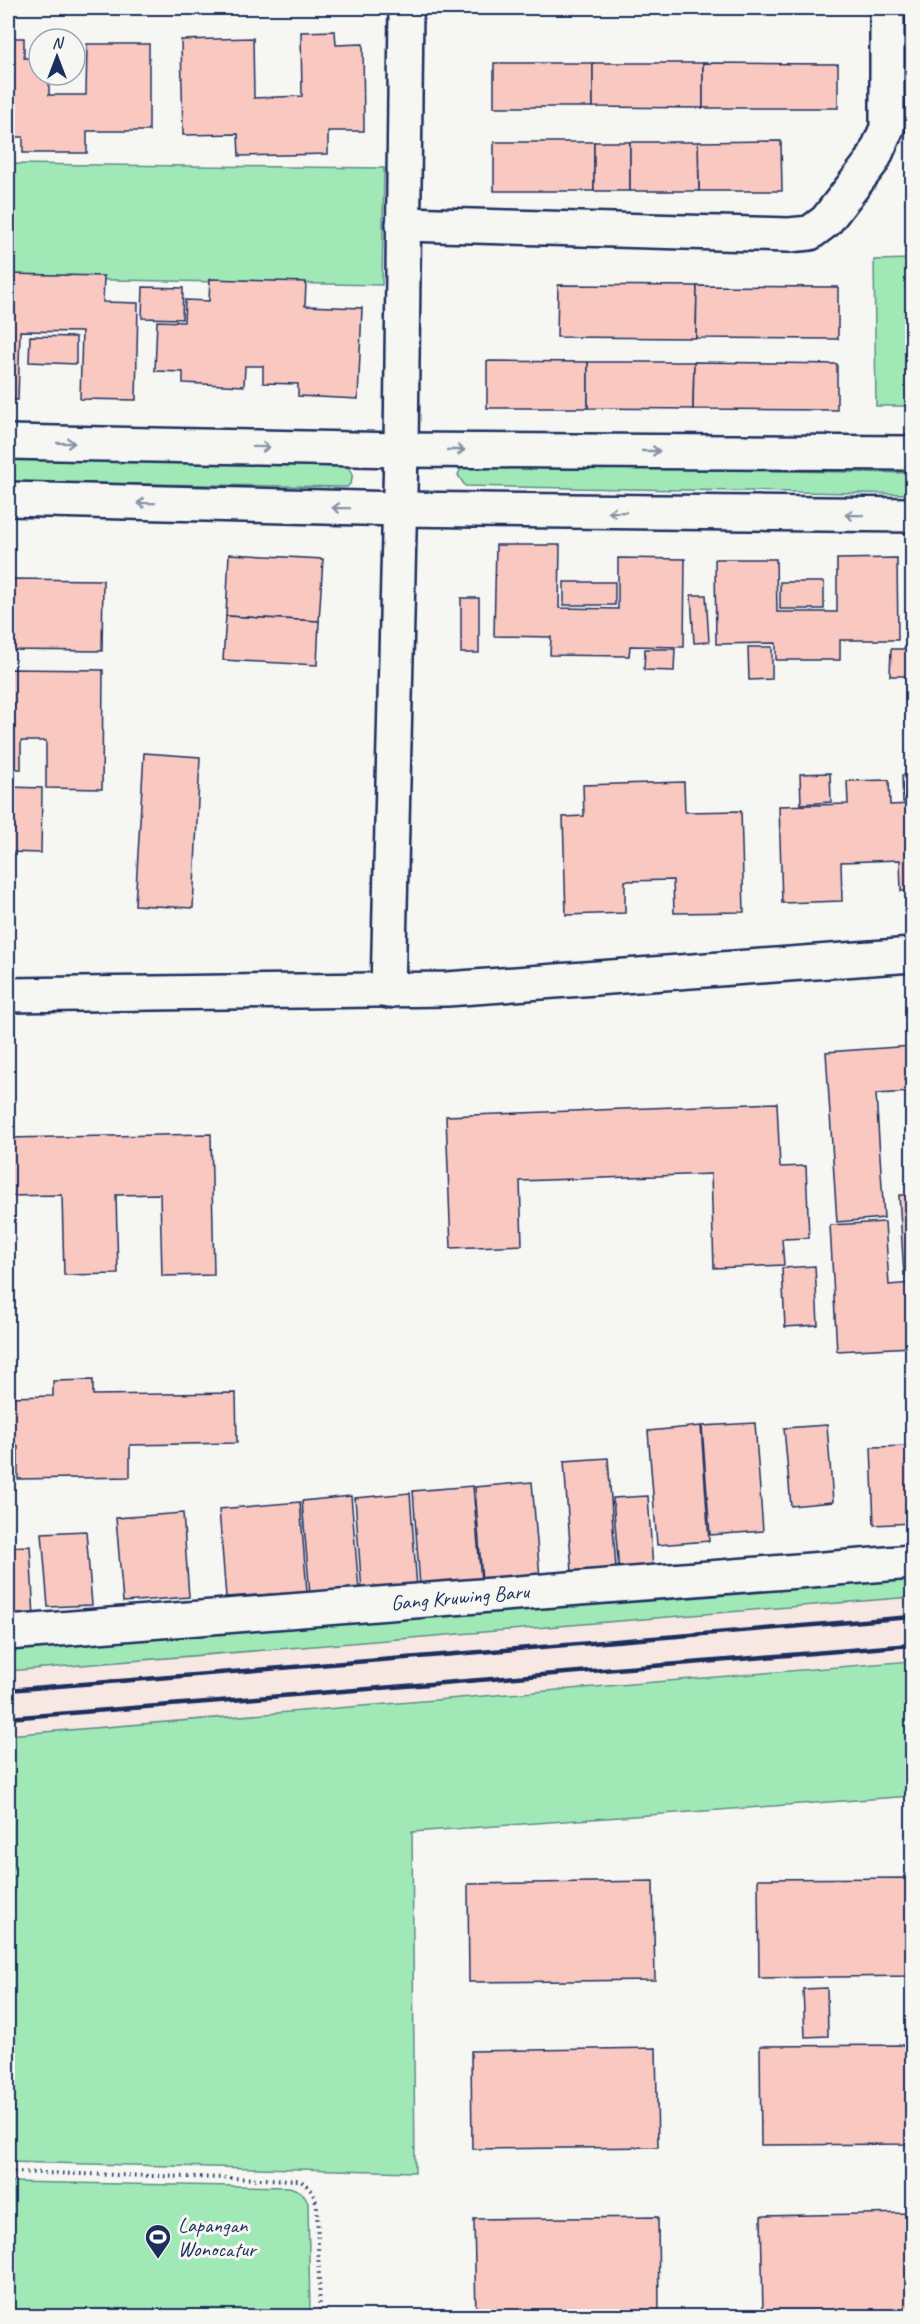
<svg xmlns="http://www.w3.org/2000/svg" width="920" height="2324" font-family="Caveat,sans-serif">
<rect width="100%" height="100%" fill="#f6f6f2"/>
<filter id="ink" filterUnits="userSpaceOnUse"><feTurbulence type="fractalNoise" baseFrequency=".0167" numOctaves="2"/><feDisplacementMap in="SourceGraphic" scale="12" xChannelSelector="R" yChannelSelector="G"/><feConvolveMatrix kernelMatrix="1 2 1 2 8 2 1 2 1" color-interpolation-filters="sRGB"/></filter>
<g filter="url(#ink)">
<path fill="#f7e8e3" d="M912 1597V1661L8 1735V1671Z"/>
<g fill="#a0e9b7" stroke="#5e8c8a" stroke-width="1.5">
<path d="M8 164 384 168 382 285 8 278Z"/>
<path d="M912 259V406H876L874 260Z"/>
<path d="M8 459 346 465C353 472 355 480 347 487L8 482Z"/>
<path d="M466 466 912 473V494L465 486 458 475 460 470Z"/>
<path d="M912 1573V1597L8 1671V1644Z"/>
<path d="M912 1661V1796L412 1832 415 2172 8 2162V1735Z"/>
<path d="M8 2182 289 2187C299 2190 305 2193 308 2203L310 2316H8Z"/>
</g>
<g fill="#f9c9c1" stroke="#1b2f5e" stroke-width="1.5">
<path d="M335 31 336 45 363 44 364 131H328V154L239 156 238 134 183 135 181 40 253 38 254 98 302 96 301 32Z"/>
<path d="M8 38H24V58H39V75H49V95H86L87 44H149V131H87V153H23V137H8Z"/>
<rect x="494" y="63" width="99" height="44"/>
<path d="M593 63H703V108L593 107Z"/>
<path d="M703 63 838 64V108H703Z"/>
<path d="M781 141 782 191H699L698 142Z"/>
<rect x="494" y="142" width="100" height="49"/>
<rect x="594" y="142" width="36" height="49"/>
<path d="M630 142H698L699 191H630Z"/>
<path d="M8 274 104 276 103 302 138 303 136 400 80 399 82 332 20 331 18 400H8Z"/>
<path d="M210 279 306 282 305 306 362 308 358 399 298 396V384L263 383V366H245L244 386 183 383V372L155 371 157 321 184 322 185 300 209 301Z"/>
<path d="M558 285 697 286 696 338 557 337Z"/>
<path d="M697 286 838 287V339L696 338Z"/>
<path d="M143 287 183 288 182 319 142 318Z"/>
<path d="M30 336 76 337V364L29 362Z"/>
<path d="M487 361 588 362V408H487Z"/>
<path d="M588 362H694L693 409 588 408Z"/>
<path d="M694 362 837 364V410L693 409Z"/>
<path d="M496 545H560L559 608 618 609V558L685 559 684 647 630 646 629 656 550 655 551 637 494 636Z"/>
<path d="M229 554 323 559 319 621 226 616Z"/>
<path d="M897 558 898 640H840V660H776V643L716 644 715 559H776L777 612H837V559Z"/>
<path d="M8 579 103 580 102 651 8 650Z"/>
<rect x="564" y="582" width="51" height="23"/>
<rect x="780" y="582" width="44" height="27"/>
<rect x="907" y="582" width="5" height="48"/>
<path d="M691 595H706L709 642 694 643Z"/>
<rect x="461" y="598" width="18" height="55"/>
<path d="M226 616 319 621 317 665 223 660Z"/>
<path d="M748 647H772V679L749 680Z"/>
<path d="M645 649H675L674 671 644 670Z"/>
<path d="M891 649H912V676H890Z"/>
<path d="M8 669 103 670 102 789 46 788V741H21V769H8Z"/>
<path d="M144 753 200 757 193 908 135 905Z"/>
<path d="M830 773 831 802 801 804 800 774Z"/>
<path d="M902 775H912V802H903Z"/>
<path d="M889 780 890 805 912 804V891H901L900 860 841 862 842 901 782 903 779 806 848 804 847 781Z"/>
<path d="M684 782 685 812 741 811 744 912 674 913 673 880 625 881V913L566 915 563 817 584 816 583 785Z"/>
<path d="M8 787 42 788 41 853 8 852Z"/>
<path d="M912 1046V1092L876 1094 884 1218 837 1222 826 1052Z"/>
<path d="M777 1103 780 1167 806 1166 809 1238 782 1239 784 1265 714 1268 711 1174 520 1181 522 1245 451 1248 446 1116Z"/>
<path d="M211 1134 214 1275 162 1276 160 1194 116 1195 118 1274 64 1275 62 1195 8 1196V1138Z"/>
<path d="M899 1195H912V1275H904Z"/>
<path d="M885 1222 889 1285 912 1283V1347L837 1351 830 1225Z"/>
<path d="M815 1266 818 1325 785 1327 782 1268Z"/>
<path d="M93 1380V1395L236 1393 237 1443 130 1445V1477L18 1479V1446H8V1397L53 1396V1381Z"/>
<path d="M755 1423 763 1531 710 1535 702 1426Z"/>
<path d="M827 1425 833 1502 791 1506 784 1428Z"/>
<path d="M701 1426 709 1541 657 1545 648 1431Z"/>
<path d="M912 1446V1527V1523L874 1525 871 1447Z"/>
<path d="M608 1458 616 1569 572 1572 564 1461Z"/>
<path d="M532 1482 540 1578 482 1582 475 1487Z"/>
<path d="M473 1486 481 1581 420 1586 413 1491Z"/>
<path d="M410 1493 417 1588 362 1592 355 1498Z"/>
<path d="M351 1496 359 1590 310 1595 302 1501Z"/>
<path d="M648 1496 653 1570 619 1572 613 1498Z"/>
<path d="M300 1502 307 1592 226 1597 219 1509Z"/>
<path d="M183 1513 189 1597 123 1602 116 1518Z"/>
<path d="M86 1531 92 1605 48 1607 42 1533Z"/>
<path d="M30 1546 34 1618 8 1620V1547Z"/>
<path d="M912 1878V1976L759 1978 758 1879Z"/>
<path d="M653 1881 655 1980 469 1982 468 1884Z"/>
<path d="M827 1988 828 2036 805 2037 803 1989Z"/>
<path d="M912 2045V2144L761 2145 760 2046Z"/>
<path d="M656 2048 658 2147 472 2149 471 2051Z"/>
<path d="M912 2213V2311L763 2313 761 2216Z"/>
<path d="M658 2217 659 2314 476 2316 474 2219Z"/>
</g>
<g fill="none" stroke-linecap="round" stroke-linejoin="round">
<g stroke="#1b2f5e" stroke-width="38">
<g id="minor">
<path d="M403 224 789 235 810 233 826 221 873 160 887 128V8"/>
<path d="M8 442 401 450 912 453"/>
<path d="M8 499 399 509 912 515"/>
<path d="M388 991 401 450 406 8"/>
<path d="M8 995 447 989 912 955"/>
<path d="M8 1633 912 1562"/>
</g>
</g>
<path stroke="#1b2f5e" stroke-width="4" stroke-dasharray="1.5 4.5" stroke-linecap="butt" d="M8 2172 299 2180C310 2187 314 2193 317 2206L320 2316"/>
<use href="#minor" stroke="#f6f6f2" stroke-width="33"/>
<g stroke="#1b2f5e" stroke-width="4.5">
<path d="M8 1690 912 1617"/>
<path d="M8 1718 912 1645"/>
</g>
</g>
<defs><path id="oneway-shaft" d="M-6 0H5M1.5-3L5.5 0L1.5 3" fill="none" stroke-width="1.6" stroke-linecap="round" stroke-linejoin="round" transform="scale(1.5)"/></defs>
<g stroke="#8892a8">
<use href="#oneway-shaft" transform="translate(66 443) rotate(1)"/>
<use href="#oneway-shaft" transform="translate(261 447) rotate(1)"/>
<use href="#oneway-shaft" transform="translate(456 450)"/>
<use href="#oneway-shaft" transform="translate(651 451)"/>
<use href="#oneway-shaft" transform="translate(146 503) rotate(-179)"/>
<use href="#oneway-shaft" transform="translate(341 508) rotate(-179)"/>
<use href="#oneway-shaft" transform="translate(617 512) rotate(-179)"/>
<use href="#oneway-shaft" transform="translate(854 515) rotate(-179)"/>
</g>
</g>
<defs>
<g id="stadium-pin" transform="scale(1.35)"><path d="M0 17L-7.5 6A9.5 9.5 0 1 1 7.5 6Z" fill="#1b2f5e" stroke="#f6f6f2"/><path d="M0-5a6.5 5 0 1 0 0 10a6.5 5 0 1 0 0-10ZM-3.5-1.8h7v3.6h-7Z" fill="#fff"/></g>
</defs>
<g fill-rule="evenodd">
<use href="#stadium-pin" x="158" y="2237"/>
</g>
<g text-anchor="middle" stroke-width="6" stroke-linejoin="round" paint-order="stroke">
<g font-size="21" fill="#1b2f5e" stroke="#f6f6f2">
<text transform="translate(460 1597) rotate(-5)" y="7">Gang Kruwing Baru</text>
</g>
<g font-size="21" fill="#1b2f5e" stroke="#f6f6f2" text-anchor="start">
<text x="178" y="2232">Lapangan<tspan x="178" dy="24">Wonocatur</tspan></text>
</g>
</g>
<rect width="920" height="2324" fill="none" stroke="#f6f6f2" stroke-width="30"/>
<rect x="15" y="15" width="890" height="2294" fill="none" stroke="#1b2f5e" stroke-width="2" filter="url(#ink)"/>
<g transform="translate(57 57)"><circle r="28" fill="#f6f6f2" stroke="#9ea6b7" stroke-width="1.5"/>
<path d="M0-4.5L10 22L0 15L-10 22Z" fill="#1b2f5e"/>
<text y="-9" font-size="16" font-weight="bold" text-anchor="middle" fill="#1b2f5e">N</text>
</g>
</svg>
